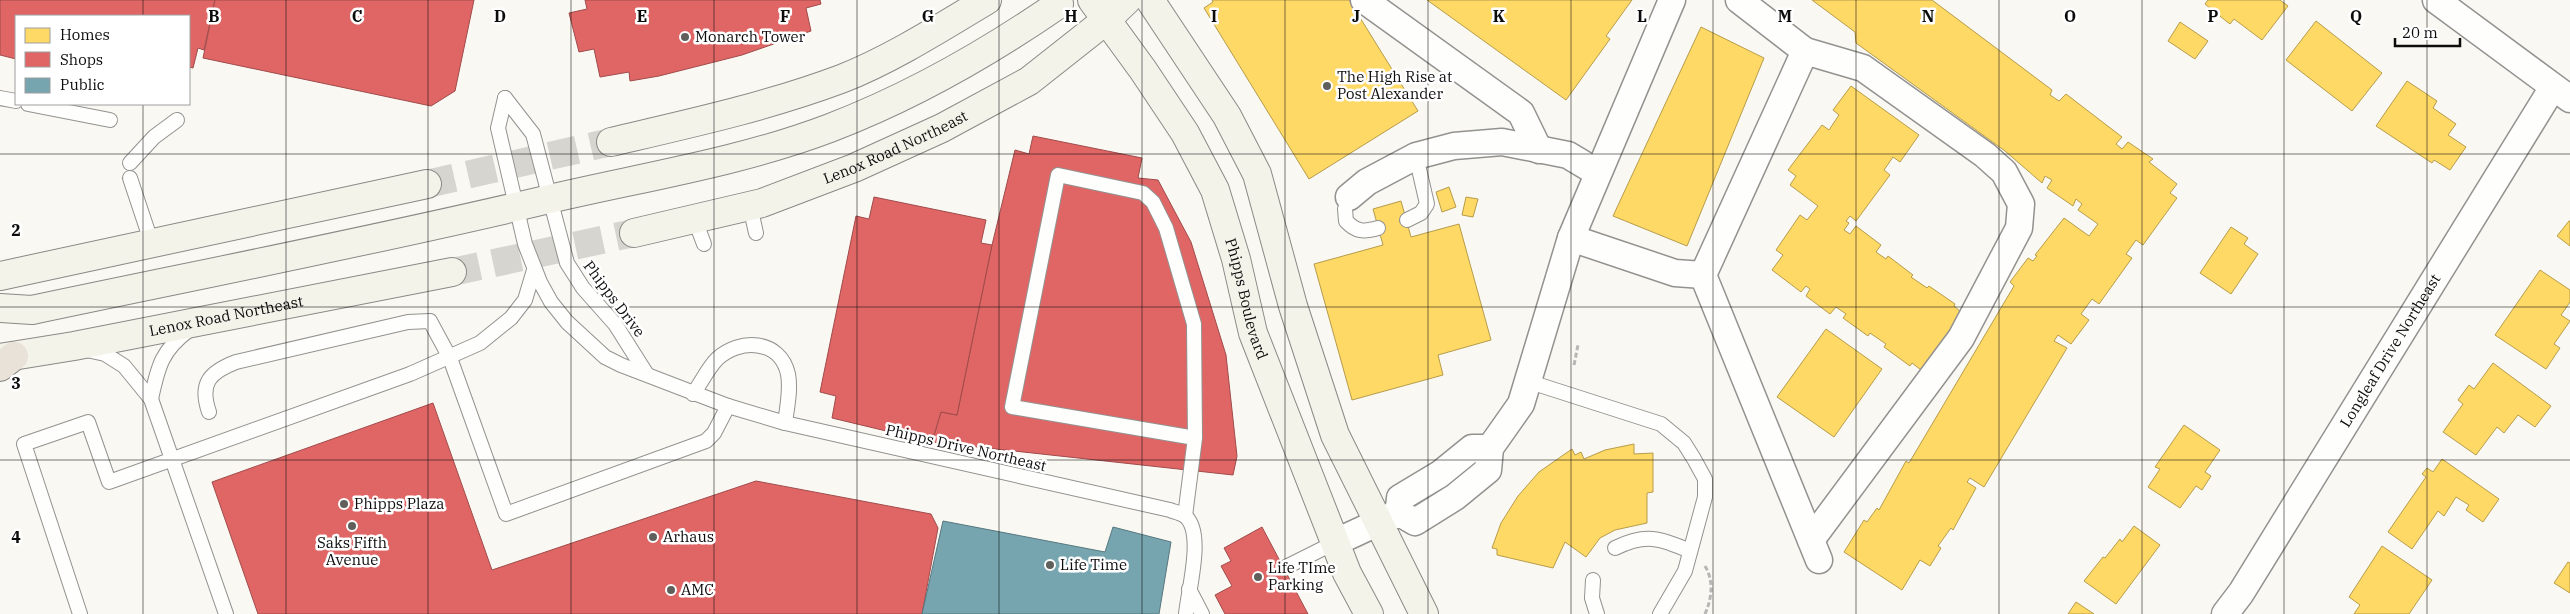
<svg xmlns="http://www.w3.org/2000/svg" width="2570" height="614" font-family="'IBM Plex Serif',serif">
<rect width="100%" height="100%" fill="#faf8f2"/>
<g fill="#ffd966" stroke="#b69c4b">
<path d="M1212 0H1349L1418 111 1309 179 1204 8 1213 2Z"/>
<path d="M1427 0H1632L1606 36 1610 39 1566 100Z"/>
<path d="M1812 0H1932L2052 90 2050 95 2059 101 2066 94 2122 137 2116 144 2122 149 2128 142 2153 159 2149 162 2177 184 2170 193 2177 198 2143 245 2136 240 2126 254 2132 258 2099 304 2092 299 2081 314 2089 320 2071 344 2058 335 2054 341 2067 348 1984 487 1970 478 1967 482 1976 488 1953 530 1951 528 1938 546 1941 548 1930 566 1920 560 1902 590 1844 552 1864 520 1867 522 1877 508 1879 510 1906 461 1909 463 2014 286 2010 282 2028 258 2033 261 2037 256 2035 255 2064 218 2089 236 2098 224 2078 210 2082 204 2076 199 2073 206 2047 188 2052 180 2045 176 2042 183 2005 151 1856 43 1855 32Z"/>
<path d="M2208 0H2280L2288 6 2262 40 2234 19 2230 24 2226 21 2205 4Z"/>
<path d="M2316 21 2382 73 2352 111 2286 60Z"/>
<path d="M2180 22 2208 41 2195 59 2168 41Z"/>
<path d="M1701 27 1764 58 1687 246 1613 216Z"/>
<path d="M2407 81 2437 101 2433 108 2456 124 2448 135 2466 147 2450 170 2434 160 2432 163 2376 126Z"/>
<path d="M1851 86 1919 135 1900 162 1893 157 1884 170 1890 175 1856 221 1850 216 1846 221 1849 223 1844 230 1850 234 1856 226 1881 245 1876 252 1886 259 1888 256 1913 275 1911 277 1927 288 1929 286 1955 304 1954 306 1962 313 1921 370 1912 363 1910 366 1884 347 1886 344 1870 333 1868 336 1843 318 1846 314 1836 307 1830 314 1806 296 1810 289 1806 286 1801 292 1772 270 1783 255 1776 250 1800 215 1807 220 1818 206 1790 185 1796 176 1788 170 1822 125 1829 130 1839 115 1833 110Z"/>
<path d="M1449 187 1456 207 1442 212 1436 192Z"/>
<path d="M1466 197 1478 199 1473 217 1462 215Z"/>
<path d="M1401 201 1411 237 1459 224 1491 340 1438 355 1443 375 1352 400 1314 264 1383 245 1373 209Z"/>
<path d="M2569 221H2570V246L2557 236Z"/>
<path d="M2231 227 2248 238 2244 244 2258 254 2231 294 2200 273Z"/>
<path d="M2540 270 2570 290V302L2561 315 2570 321 2554 344 2560 348 2546 369 2495 335Z"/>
<path d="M1826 329 1882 369 1834 437 1777 397Z"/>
<path d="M2493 363 2551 406 2535 427 2518 415 2504 433 2497 427 2476 455 2443 432 2463 404 2458 400 2469 385 2474 389Z"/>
<path d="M2184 425 2220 450 2205 472 2211 476 2202 490 2196 486 2180 508 2148 487 2160 469 2155 467Z"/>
<path d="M1634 444V454L1653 453V492L1647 493V523L1615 530 1600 538 1586 557 1565 542 1553 568 1497 555V549L1492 548 1501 523 1518 496 1539 472 1572 449 1575 455 1581 452 1584 459 1605 450Z"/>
<path d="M2442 459 2499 499 2483 522 2466 510 2469 505 2456 497 2444 516 2438 511 2412 549 2388 532 2426 477 2422 474 2427 468 2433 472Z"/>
<path d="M2134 526 2160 545 2116 604 2084 581 2103 557 2105 558 2120 539 2122 542Z"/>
<path d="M2382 546 2432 580 2409 614H2354L2360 605 2349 597Z"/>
<path d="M2568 562 2570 563V593L2554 583Z"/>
<path d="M2076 602 2094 614H2068Z"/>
</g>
<g fill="#e06666" stroke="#a04b4b">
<path d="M0 0H215L204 50 198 48 193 68 189 67V16H16V59L0 55Z"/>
<path d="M215 0H474L455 91 431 106 203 58Z"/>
<path d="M585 0H820L821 4 806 8 811 31 742 55 659 76 630 81 629 72 600 77 594 49 579 52 569 13 587 9Z"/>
<path d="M1033 136 1142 158 1138 178 1158 180 1191 242 1226 355 1237 456 1233 475 932 442 941 412 957 415 992 245 1015 150 1029 154Z"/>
<path d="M874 197 986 220 981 243 992 245 957 415 941 412 932 442 832 418 836 396 820 392 856 216 869 219Z"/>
<path d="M433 403 492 570 756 481 931 514 938 528 922 614H258L212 482Z"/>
<path d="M1262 527 1308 614H1225L1215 595 1232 586 1221 566 1231 561 1224 548Z"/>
</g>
<path fill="#76a5af" stroke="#56777e" d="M943 521 1105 552 1113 527 1171 542 1159 614H922Z"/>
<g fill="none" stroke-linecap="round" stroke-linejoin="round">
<g stroke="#d6d5d0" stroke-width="28" stroke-dasharray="28 14" stroke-linecap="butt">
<path d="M427 184 611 142"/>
<path d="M452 272 634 233"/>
</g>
<g stroke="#939290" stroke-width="16">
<g id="service">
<path d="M0 98 16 101"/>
<path d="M505 98 498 128 525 244 540 282 551 302 567 322 605 357 621 365 728 406 785 423 1170 510C1175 512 1181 513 1185 516 1205 532 1188 591 1186 614"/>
<path d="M505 98 533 134 567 263 583 288 615 324 646 373"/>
<path d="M28 104 110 120"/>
<path d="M130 163 154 137 177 120"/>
<path d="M130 178 152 244"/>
<path d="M1349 197 1345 209 1346 221C1356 232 1364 232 1378 228"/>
<path d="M750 206 756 233"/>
<path d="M695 220 704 244"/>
<path d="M1407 220 1421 213 1427 204 1416 156"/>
<path d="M87 350 105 354 124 366 151 399 226 614"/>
<path d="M1527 381 1661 424 1684 443 1694 459 1705 479V497L1685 571 1660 614"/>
<path d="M693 394C701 383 708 368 717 359 739 338 780 339 788 374 791 390 787 407 785 423"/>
<path d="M151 399C158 366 162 350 189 330"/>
<path d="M209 412C199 383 210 372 236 362L408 322 430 321 450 358 506 514 706 441 714 433 728 406"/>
<path d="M1185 516 1195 438 1194 324 1166 228 1153 202 1143 193 1058 175 1012 407 1195 438"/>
<path d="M1615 548C1646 533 1660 538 1690 551"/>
<path d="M1284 568 1334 543"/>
<path d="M1593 580 1592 598 1597 614"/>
<path d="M1189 589 1202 614"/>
<path d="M80 614 24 444 88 422 109 482 410 374 480 343 511 318 525 300 534 270"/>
</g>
</g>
<g stroke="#939290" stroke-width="29">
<g id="minor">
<path d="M1364 0 1521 113 1539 150"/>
<path d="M1739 0 1805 51 1863 68 1985 155 2004 172 2021 204 2019 228 1961 338 1811 540"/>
<path d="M2436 0 2570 99"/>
<path d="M1805 51 1703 275 1819 560"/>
<path d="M1349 197 1367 182 1416 156 1454 146 1502 142 1568 155 1598 173"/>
<path d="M1571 238 1675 273 1703 275"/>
<path d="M1394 515 1399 508 1400 498 1440 474 1472 448H1490"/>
<path d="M1334 543 1394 515H1403L1415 522 1455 497 1488 470 1490 448 1521 404 1571 238 1672 0"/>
<path id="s1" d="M2225 614 2241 593 2553 87"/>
</g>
</g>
<g stroke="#8a8986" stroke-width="30">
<g id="secondary">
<path id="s2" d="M1092 0 1143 70 1185 133 1215 190 1236 259 1253 333 1347 573 1369 614"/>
<path d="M1150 0 1227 116 1257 174 1293 306 1335 435 1424 614"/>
<path d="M611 142C688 124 766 107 841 79 890 60 942 27 987 0"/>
<path id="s3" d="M634 233 762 203 854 168 942 128 1029 81 1105 21 1127 0"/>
<path d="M0 276 427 184"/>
<path d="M0 308 32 310C202 274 373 241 541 201 637 178 738 163 830 128 911 97 988 53 1059 4"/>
<path id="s4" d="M0 358 74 346 452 272"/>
</g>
</g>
<g stroke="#80807d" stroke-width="30">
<path id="trunk" d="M0 367 14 356"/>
</g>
<g stroke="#b7b7b6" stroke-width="3" stroke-dasharray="5 2.5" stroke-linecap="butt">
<path d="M1574 365 1578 345"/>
<path d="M1705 566C1714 581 1712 598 1705 614"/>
</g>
<use href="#service" stroke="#fefefd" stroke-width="14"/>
<use href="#minor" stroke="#fefefd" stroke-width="26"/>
<use href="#secondary" stroke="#f3f3ea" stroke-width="28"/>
<use href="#trunk" stroke="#e8e2d8" stroke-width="28"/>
</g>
<path fill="none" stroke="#0c0c0c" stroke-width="1" stroke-opacity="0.55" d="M143 0V16M286 0V614M428 0V614M571 0V614M714 0V614M857 0V614M999 0V614M1142 0V614M1285 0V614M1428 0V614M1571 0V614M1713 0V614M1856 0V614M1999 0V614M2142 0V614M2284 0V614M2427 0V614M143 104V614M0 154H2570M0 307H2570M0 460H2570"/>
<g fill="#5f5f5c" stroke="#fff" stroke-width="2">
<circle cx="685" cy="37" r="5"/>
<circle cx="1327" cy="86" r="5"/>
<circle cx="344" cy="504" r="5"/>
<circle cx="352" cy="526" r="5"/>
<circle cx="653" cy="537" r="5"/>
<circle cx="1050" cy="565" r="5"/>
<circle cx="1258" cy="577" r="5"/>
<circle cx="671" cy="590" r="5"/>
</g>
<g text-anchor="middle" stroke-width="5" stroke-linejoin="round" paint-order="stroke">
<g font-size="15" fill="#0c0c0c" stroke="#fff" text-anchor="start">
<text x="695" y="42">Monarch Tower</text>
<text x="1337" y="82">The High Rise at<tspan x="1337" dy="17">Post Alexander</tspan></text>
<text x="354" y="509">Phipps Plaza</text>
<text x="663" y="542">Arhaus</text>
<text x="352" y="548" text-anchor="middle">Saks Fifth<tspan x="352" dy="17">Avenue</tspan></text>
<text x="1060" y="570">Life Time</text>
<text x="1268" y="573">Life TIme<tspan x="1268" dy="17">Parking</tspan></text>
<text x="681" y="595">AMC</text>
</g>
<g font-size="15" fill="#0c0c0c" stroke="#fff">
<text dy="5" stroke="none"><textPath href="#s3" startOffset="276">Lenox Road Northeast</textPath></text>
<text dy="5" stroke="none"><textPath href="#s2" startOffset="340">Phipps Boulevard</textPath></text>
<text transform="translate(614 299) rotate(53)" y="5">Phipps Drive</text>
<text dy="5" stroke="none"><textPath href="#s4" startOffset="230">Lenox Road Northeast</textPath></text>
<text dy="5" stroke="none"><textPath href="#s1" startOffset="311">Longleaf Drive Northeast</textPath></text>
<text transform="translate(966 448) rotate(13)" y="5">Phipps Drive Northeast</text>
</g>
</g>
<g font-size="16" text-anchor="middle" font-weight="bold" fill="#0c0c0c" stroke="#fff" stroke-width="5" stroke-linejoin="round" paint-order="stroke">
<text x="214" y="22">B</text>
<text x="357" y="22">C</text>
<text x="500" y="22">D</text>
<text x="642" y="22">E</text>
<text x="785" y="22">F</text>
<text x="928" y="22">G</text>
<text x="1071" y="22">H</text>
<text x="1214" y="22">I</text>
<text x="1356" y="22">J</text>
<text x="1499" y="22">K</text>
<text x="1642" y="22">L</text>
<text x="1785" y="22">M</text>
<text x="1928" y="22">N</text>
<text x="2070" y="22">O</text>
<text x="2213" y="22">P</text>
<text x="2356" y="22">Q</text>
<text x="16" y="236">2</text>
<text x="16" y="389">3</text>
<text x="16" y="543">4</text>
</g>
<rect x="15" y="15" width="175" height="90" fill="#ffffff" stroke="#9e9e9e"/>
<rect x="25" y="28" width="25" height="15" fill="#ffd966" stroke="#9e9e9e"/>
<text x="60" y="40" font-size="15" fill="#0c0c0c">Homes</text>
<rect x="25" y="52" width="25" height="15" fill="#e06666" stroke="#9e9e9e"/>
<text x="60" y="65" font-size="15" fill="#0c0c0c">Shops</text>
<rect x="25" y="78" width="25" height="15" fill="#76a5af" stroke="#9e9e9e"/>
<text x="60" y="90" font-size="15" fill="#0c0c0c">Public</text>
<path d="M2395 38v8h65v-8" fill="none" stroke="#0c0c0c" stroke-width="2.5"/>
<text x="2402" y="38" font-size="15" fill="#0c0c0c" stroke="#ffffff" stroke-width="4" paint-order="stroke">20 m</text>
</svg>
